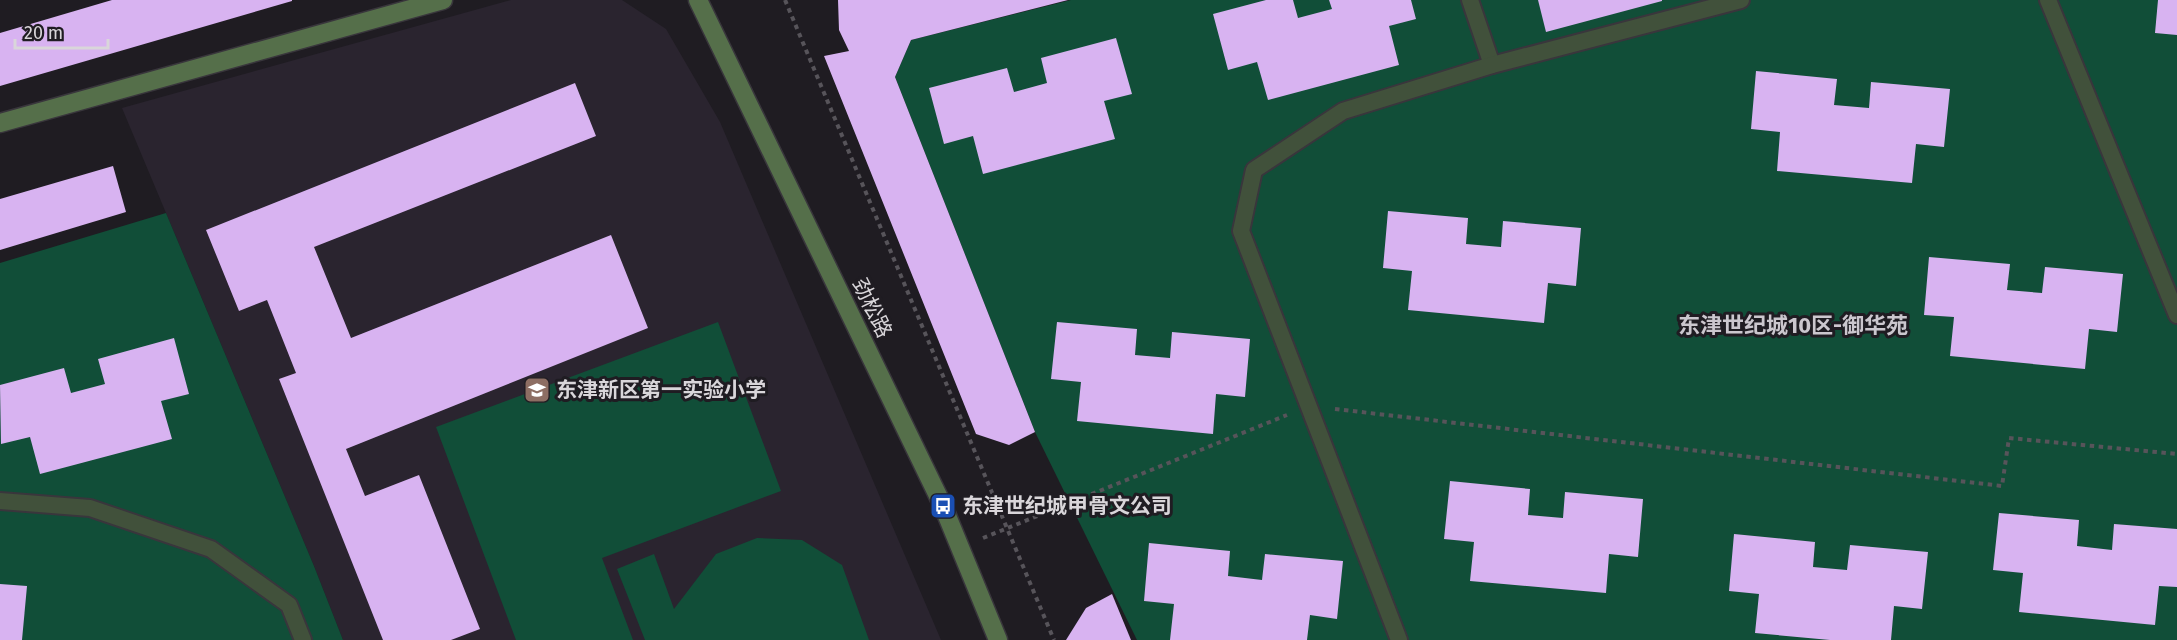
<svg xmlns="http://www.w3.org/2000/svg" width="2177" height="640" font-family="'Fira Sans','Noto Sans SC',sans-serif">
<rect width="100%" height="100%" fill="#1f1c22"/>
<path fill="#2a242f" d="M511 0H622L666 29 720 122 941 640H343L314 566 122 108Z"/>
<g fill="#114e38">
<path d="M1071 0H2177V640H1137L1035 432 895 77 911 40Z"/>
<path d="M166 213 314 566 343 640H0V263Z"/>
<path d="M718 322 781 491 602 558 633 640H516L436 427Z"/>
<path d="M757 538 802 540 842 565 869 640H645L617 569 654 554 674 609 716 554Z"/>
</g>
<g fill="#d8b3f1">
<path d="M112 0H292V1L0 86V33Z"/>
<path d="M838 0H1068L911 40 895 77 1035 432 1009 445 976 434 824 56 849 51 839 30Z"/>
<path d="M1266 0H1293L1298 18 1332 9 1329 0H1411L1416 19 1389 26 1399 65 1268 100 1257 62 1228 70 1213 14Z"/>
<path d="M1538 0H1662V1L1546 32Z"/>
<path d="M2158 0H2177V35L2155 33Z"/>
<path d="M1116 38 1132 94 1104 101 1115 139 983 174 973 136 944 144 929 88 1007 68 1014 92 1047 83 1041 58Z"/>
<path d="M1756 71 1837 79 1834 105 1869 108 1871 82 1950 89 1944 147 1916 144 1912 183 1777 171 1780 132 1751 129Z"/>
<path d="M575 83 596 136 314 247 351 338 611 235 648 328 346 449 365 496 419 475 480 629 451 640H383L279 379 296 373 267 300 239 311 206 230Z"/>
<path d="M113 166 126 212 0 250V199Z"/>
<path d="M1388 211 1468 218 1466 244 1501 247 1503 221 1581 228 1576 286 1548 283 1544 323 1408 310 1412 271 1383 268Z"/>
<path d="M1929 257 2010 264 2007 290 2042 293 2045 267 2123 274 2117 332 2089 329 2085 369 1950 356 1954 317 1924 315Z"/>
<path d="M1057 322 1137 329 1135 355 1170 358 1172 332 1250 339 1245 397 1216 394 1213 434 1077 421 1081 382 1051 379Z"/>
<path d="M174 338 189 394 161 401 172 439 40 474 30 437 1 444 0 385 64 368 71 393 105 384 98 359Z"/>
<path d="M1450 481 1530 489 1528 515 1563 518 1565 492 1643 499 1638 557 1609 554 1606 593 1470 581 1474 542 1444 539Z"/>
<path d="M1999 513 2079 520 2077 546 2112 550 2114 524 2177 529V587L2159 586 2155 625 2019 612 2023 573 1993 570Z"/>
<path d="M1734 534 1815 542 1813 567 1847 570 1850 545 1928 552 1922 609 1894 606 1891 640H1830L1755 633 1759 594 1729 591Z"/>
<path d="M1149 543 1230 551 1228 576 1262 580 1265 554 1343 561 1337 619 1310 615 1307 640H1170L1174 604 1144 601Z"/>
<path d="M0 584 27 586 22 640H0Z"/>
<path d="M1112 594 1131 640H1066L1086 608Z"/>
</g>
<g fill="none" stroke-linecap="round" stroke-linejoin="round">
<g stroke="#39363c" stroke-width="20">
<g id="lane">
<path d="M1470 0 1492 65"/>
<path d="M2048 0 2177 315"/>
<path d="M0 501 90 508 211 549 289 605 303 640"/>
<path d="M1399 640 1241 231 1254 170 1343 111 1492 65 1741 0"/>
</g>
</g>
<g stroke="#39363c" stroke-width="21">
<g id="secondary">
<path d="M698 0 943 506 998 640"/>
<path d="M0 123 443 0"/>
</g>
</g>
<g stroke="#57545a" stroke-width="4" stroke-dasharray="4.5 4.5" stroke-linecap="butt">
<path d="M785 0 1054 640"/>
<path d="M1335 409 2002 486 2009 438 2177 454"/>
<path d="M983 538 1287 415"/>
</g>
<use href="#lane" stroke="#41513b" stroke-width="16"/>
<use href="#secondary" stroke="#556f4a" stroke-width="18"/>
</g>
<defs>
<g id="school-square" transform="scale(1.35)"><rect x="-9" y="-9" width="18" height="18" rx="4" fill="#8d6e63" stroke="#1f1c22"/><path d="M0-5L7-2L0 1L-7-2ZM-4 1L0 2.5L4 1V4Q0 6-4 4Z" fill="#fff"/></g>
<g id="bus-square" transform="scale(1.35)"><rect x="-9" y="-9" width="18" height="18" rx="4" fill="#1a4fb4" stroke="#1f1c22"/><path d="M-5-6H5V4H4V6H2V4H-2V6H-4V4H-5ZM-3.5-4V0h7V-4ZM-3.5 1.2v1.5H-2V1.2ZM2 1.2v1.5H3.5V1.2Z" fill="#fff"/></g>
</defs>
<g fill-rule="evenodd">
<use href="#school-square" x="537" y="390"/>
<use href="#bus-square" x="943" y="506"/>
</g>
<g text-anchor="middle" stroke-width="6" stroke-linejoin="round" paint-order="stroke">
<g font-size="21" fill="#d9d6da" stroke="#1f1c22">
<text transform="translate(872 308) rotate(64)" y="7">劲松路</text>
</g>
<g font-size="21" font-weight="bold" fill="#d9d6da" stroke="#1f1c22" text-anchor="start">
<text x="556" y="397">东津新区第一实验小学</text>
<text x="962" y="513">东津世纪城甲骨文公司</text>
</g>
<g font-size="22" font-weight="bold" fill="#cbc7ce" stroke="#1f1c22">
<text x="1793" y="333">东津世纪城10区-御华苑</text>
</g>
</g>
<path d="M15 39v9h93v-9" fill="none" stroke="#d9d6da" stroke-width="3"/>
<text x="24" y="39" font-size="18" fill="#d9d6da" stroke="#1f1c22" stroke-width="4.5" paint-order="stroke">20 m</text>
</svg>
